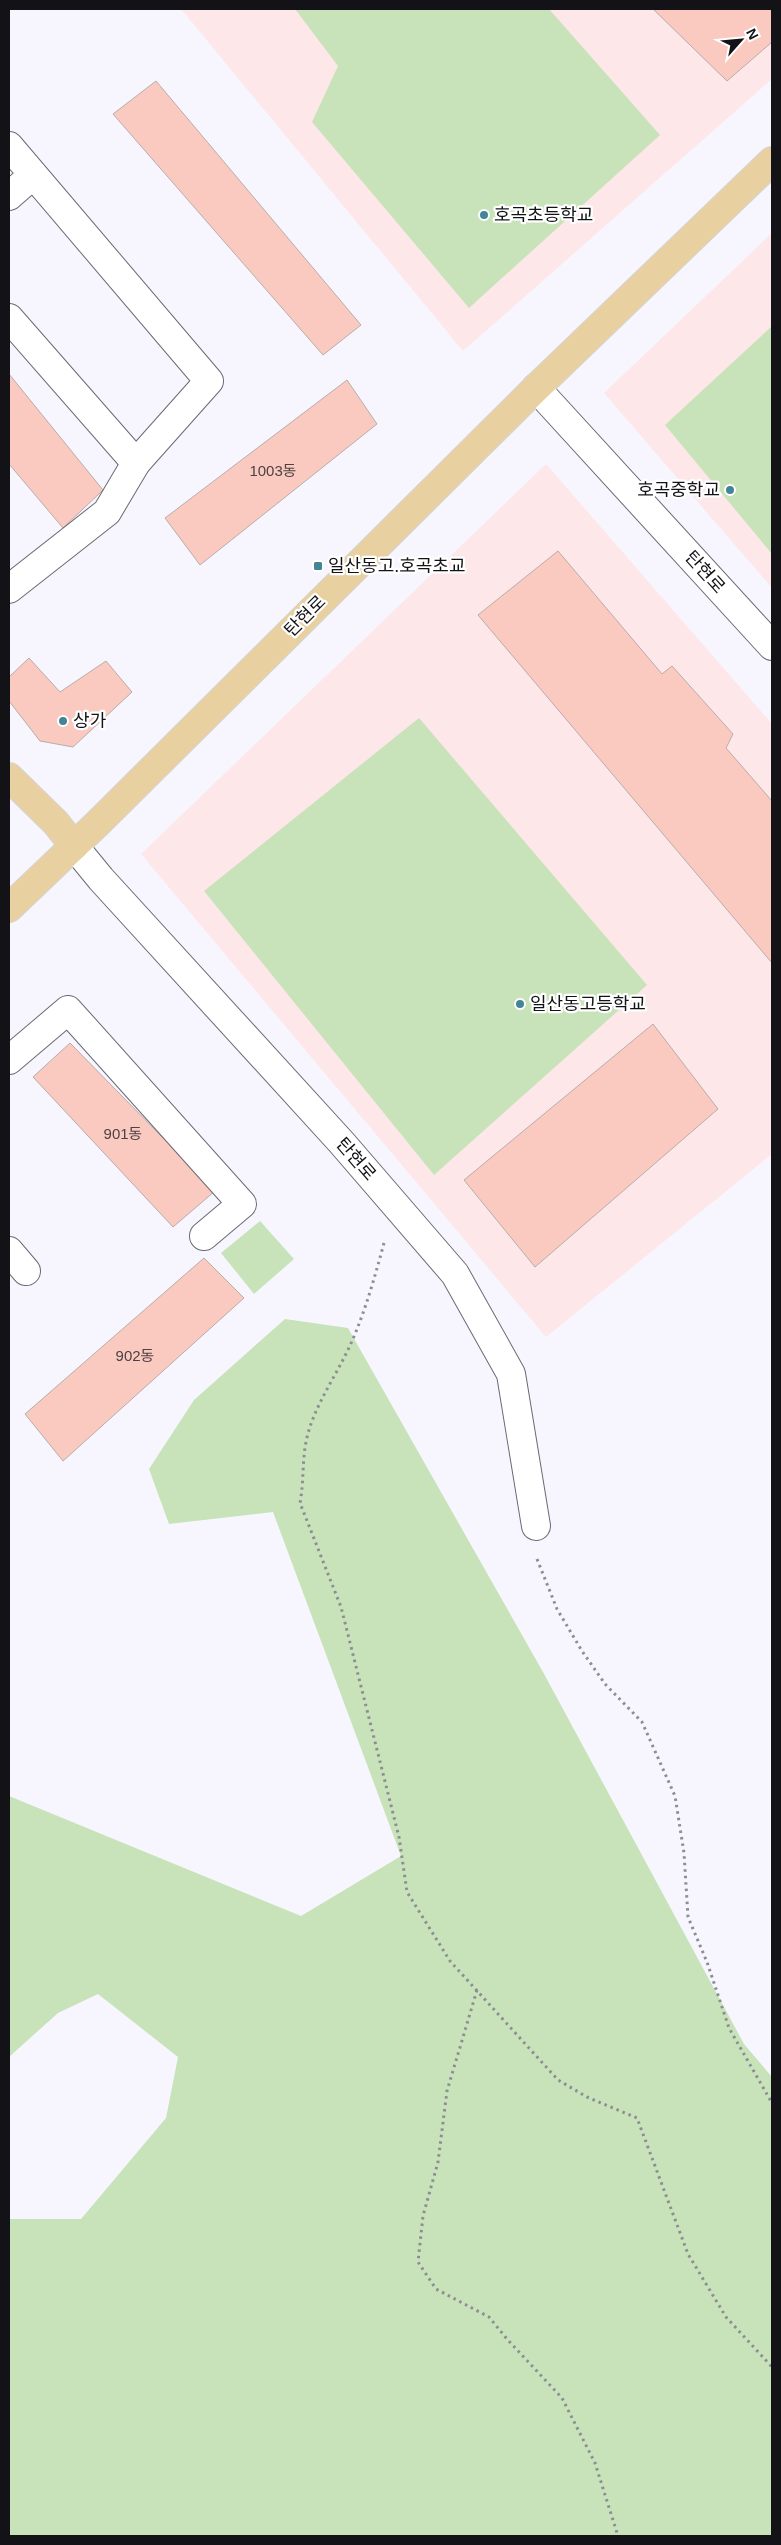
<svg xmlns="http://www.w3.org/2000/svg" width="781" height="2545" font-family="Helvetica,'Noto Sans KR',sans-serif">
<rect width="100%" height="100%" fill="#f7f6fe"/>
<g fill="#fde7e8">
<path d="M181 9H772V79L463 351Z"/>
<path d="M772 233V588L604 393Z"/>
<path d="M546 464 772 724V1154L546 1337 141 854Z"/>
</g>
<g fill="#c8e3b9">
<path d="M295 9H549L660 135 469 308 312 122 338 66Z"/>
<path d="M772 326V554L665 425Z"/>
<path d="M419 718 647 985 434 1175 204 891Z"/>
<path d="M260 1221 294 1259 254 1294 221 1253Z"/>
<path d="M285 1319 348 1328 543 1672 744 2044 772 2077V2536H9V2219H81L166 2118 178 2057 98 1994 58 2013 9 2057V1796L301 1916 401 1856 273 1512 169 1524 149 1469 194 1400Z"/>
</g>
<g fill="#facac1" stroke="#b9aca9">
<path d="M653 9H772V42L727 81Z"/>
<path d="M156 81 361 325 323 355 113 114Z"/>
<path d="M9 374 103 490 63 528 9 464Z"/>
<path d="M347 380 377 424 200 565 165 518Z"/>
<path d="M558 551 662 674 672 666 733 734 726 748 772 801V963L478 615Z"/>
<path d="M29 658 60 692 106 661 132 692 73 747 40 741 9 701V677Z"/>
<path d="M653 1024 718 1109 535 1267 464 1180Z"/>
<path d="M70 1043 215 1191 173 1227 33 1077Z"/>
<path d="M204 1258 244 1298 63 1461 25 1414Z"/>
</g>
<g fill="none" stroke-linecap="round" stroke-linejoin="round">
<g stroke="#6a6a74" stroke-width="30">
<g id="minor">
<path d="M9 146 209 381 136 463 107 512 9 589"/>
<path d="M9 196 33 175"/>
<path d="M9 318 136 463"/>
<path d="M536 388 772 646"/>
<path d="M74 846 101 879 342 1143 455 1274 511 1374 536 1526"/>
<path d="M9 1060 68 1010 242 1204 204 1236"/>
<path d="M9 1251 26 1271"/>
</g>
</g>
<g stroke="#d5d5d5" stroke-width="30">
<g id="major">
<path d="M9 777 56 823 74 846"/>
<path d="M9 908 98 823 536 388 772 161"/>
</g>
</g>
<g stroke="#8e8d93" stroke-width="3" stroke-dasharray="2.5 4" stroke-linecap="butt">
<path d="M384 1243C375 1276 366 1309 352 1341 338 1374 313 1406 306 1442 302 1462 304 1482 300 1503L341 1607 399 1837 407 1892 450 1961 558 2080 587 2097 637 2118 688 2254 726 2317 772 2367"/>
<path d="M537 1559 557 1609 582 1651 605 1684 642 1722 675 1796 684 1853 688 1917 707 1962 729 2028 772 2103"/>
<path d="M477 1990 447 2091 438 2162 423 2216 418 2262 436 2289 489 2317 507 2339 562 2398 595 2463 618 2536"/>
</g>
<use href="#minor" stroke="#fff" stroke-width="28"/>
<use href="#major" stroke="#e9d0a0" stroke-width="28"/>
</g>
<g fill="#448497" stroke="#fff" stroke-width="2">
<circle cx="484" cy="215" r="5"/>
<circle cx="730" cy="490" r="5"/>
<rect x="313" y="561" width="10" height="10" rx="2.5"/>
<circle cx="63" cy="721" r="5"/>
<circle cx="520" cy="1004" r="5"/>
</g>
<g text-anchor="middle" stroke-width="4.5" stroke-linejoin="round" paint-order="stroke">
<g font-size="15" fill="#4d4142">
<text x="273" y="476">1003동</text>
<text x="123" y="1139">901동</text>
<text x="135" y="1361">902동</text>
</g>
<g font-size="18" fill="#131317" stroke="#fff" text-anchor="start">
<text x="494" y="221">호곡초등학교</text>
<text x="720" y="496" text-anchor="end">호곡중학교</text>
<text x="328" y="572">일산동고.호곡초교</text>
<text x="73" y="727">상가</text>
<text x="530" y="1010">일산동고등학교</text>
</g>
<g font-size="18" fill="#131317" stroke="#fff">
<text transform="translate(705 572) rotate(48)" y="6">탄현로</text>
<text transform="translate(305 616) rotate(-45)" y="6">탄현로</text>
<text transform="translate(356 1159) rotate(49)" y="6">탄현로</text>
</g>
</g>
<rect width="781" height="2545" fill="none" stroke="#131317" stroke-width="20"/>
<g transform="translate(741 40) rotate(63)" stroke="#ffffff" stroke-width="4" paint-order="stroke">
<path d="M0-4L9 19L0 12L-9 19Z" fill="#131317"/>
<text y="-8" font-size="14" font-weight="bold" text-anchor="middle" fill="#131317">N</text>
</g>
</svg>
